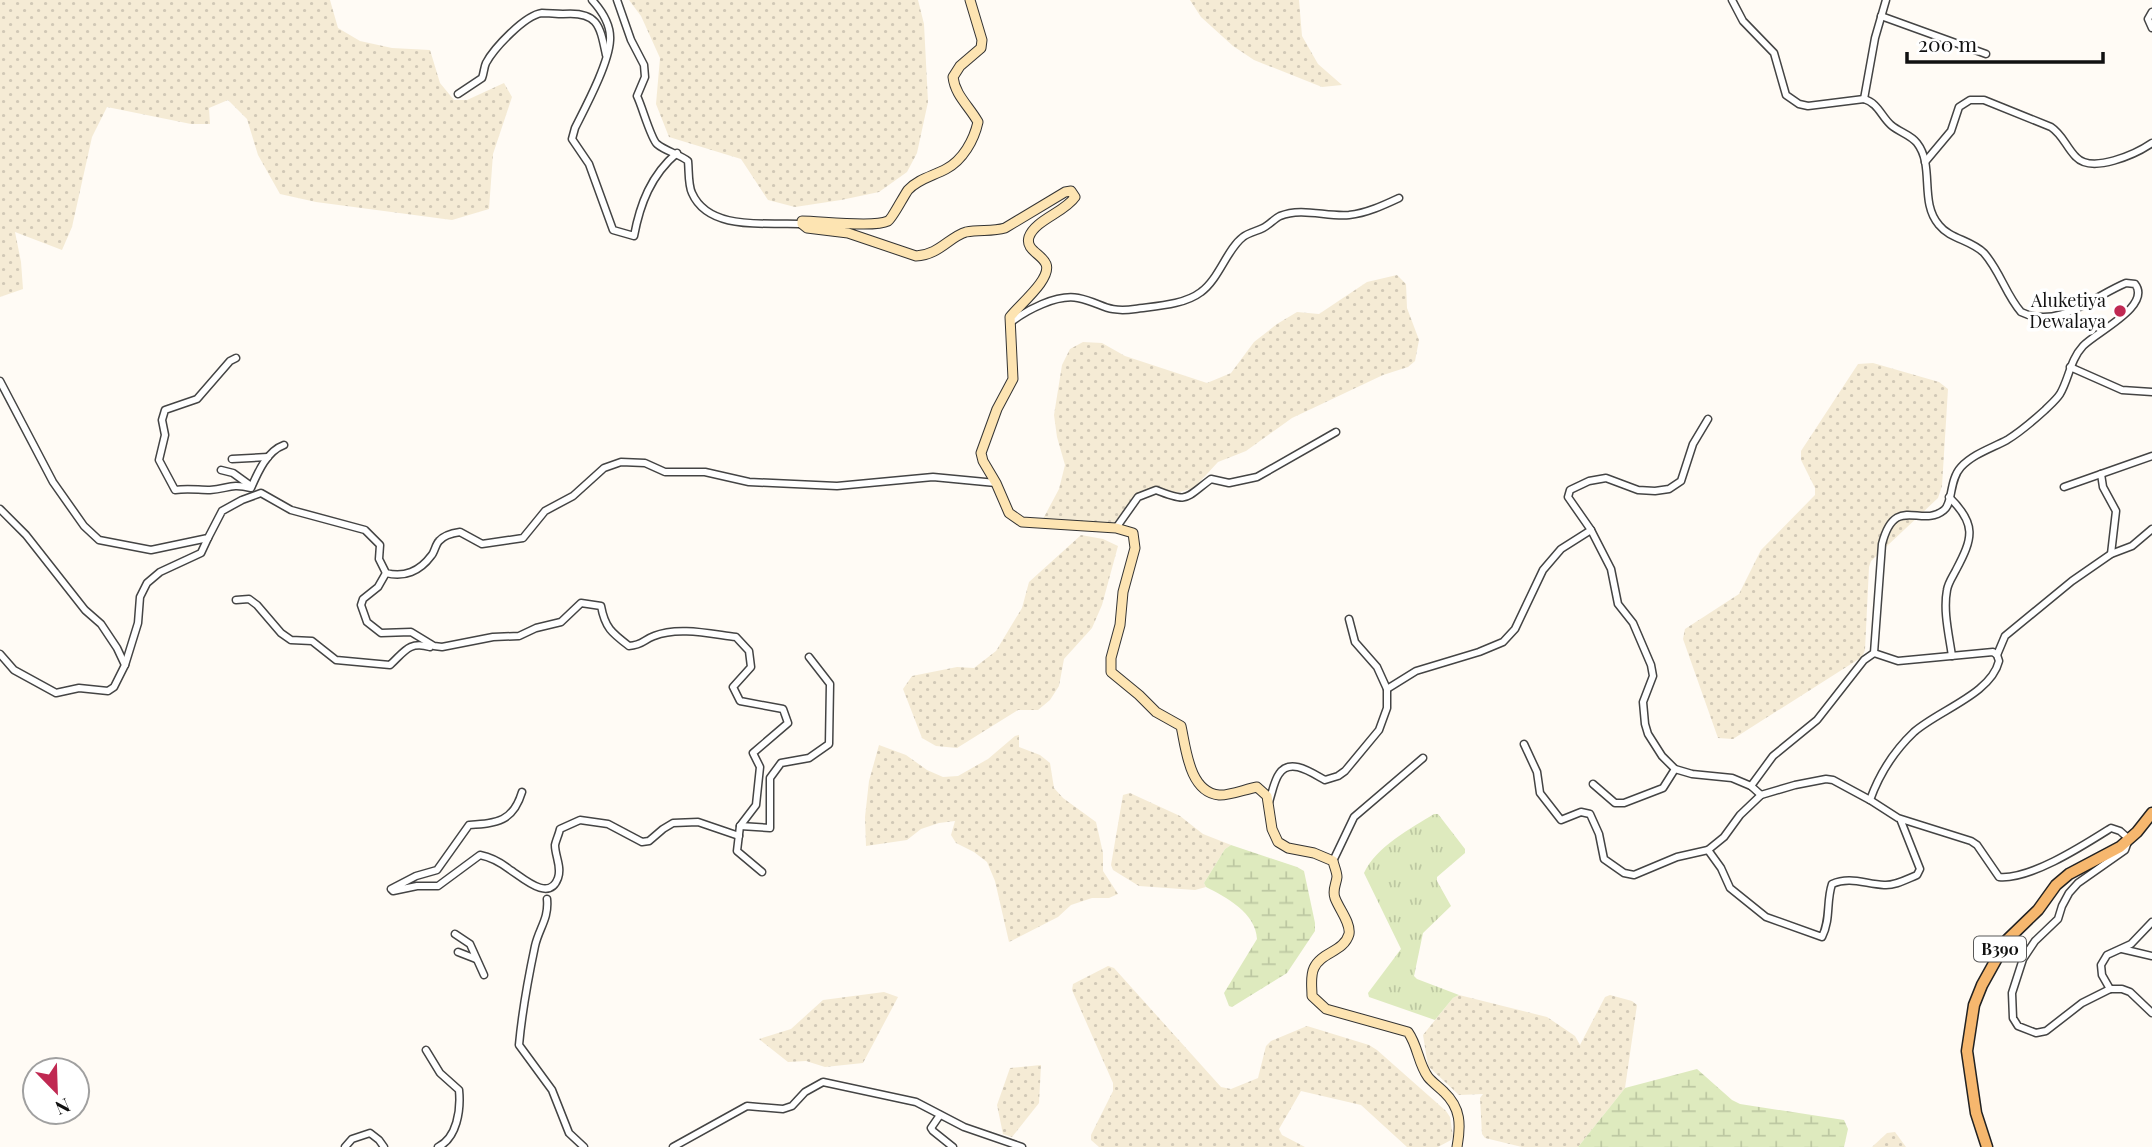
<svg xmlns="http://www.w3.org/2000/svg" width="2152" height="1147" font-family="'Playfair Display',serif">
<defs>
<pattern id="farmland-dots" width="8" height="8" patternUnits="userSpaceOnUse" patternTransform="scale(1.75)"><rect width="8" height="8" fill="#f5ebd5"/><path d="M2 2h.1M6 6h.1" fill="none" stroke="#d1c8b6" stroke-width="1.8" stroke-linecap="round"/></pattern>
<pattern id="grass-tufts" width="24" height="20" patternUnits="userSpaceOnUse" patternTransform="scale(1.75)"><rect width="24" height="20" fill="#deeabe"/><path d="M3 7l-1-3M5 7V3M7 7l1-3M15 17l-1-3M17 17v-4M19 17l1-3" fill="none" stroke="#bdc8a2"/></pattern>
<pattern id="wetland-marsh" width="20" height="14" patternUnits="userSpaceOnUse" patternTransform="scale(1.75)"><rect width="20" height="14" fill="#deeabe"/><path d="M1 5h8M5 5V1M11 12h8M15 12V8" fill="none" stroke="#bdc8a2"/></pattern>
</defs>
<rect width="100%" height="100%" fill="#fffbf5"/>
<g fill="url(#farmland-dots)">
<path d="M0 0H330L338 28 360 41 392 48 430 50 440 83 454 100H467L504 83 512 97 493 154 489 209 452 220 316 202 280 194 258 155 247 119 228 100 209 108 210 124H191L107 107 92 137 72 227 62 250 15 232 21 262 23 289 0 297Z"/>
<path d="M629 0H918L924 24 928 102 917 153 907 172 879 192 841 200 795 207 768 200 741 159 669 137 656 104 660 58 641 16Z"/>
<path d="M1190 0H1299L1302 36 1318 64 1342 85 1322 87 1254 60 1233 46 1201 17Z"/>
<path d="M1397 275 1406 284 1407 308 1419 340 1415 361 1408 367 1383 375 1292 418 1246 451 1218 462 1194 488 1172 494 1158 487 1137 494 1114 524 1043 519 1059 489 1065 465 1057 437 1054 415 1062 365 1070 349 1083 342 1102 343 1125 356 1207 383 1231 373 1254 342 1277 324 1297 312 1319 314 1367 282Z"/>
<path d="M1873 363 1939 382 1948 389 1942 486 1938 498 1871 561 1869 567 1865 650 1862 657 1733 739 1718 738 1683 639 1685 629 1739 594 1761 550 1815 495V488L1801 460V451L1858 364Z"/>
<path d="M1081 535 1103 539 1118 546 1102 605 1092 628 1064 659 1059 686 1050 700 1038 710H1018L957 748 936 746 922 738 903 689 912 676 957 667 974 668 996 651 1022 608 1029 582Z"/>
<path d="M1019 735V747L1040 755 1050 763 1054 788 1063 798 1096 822 1103 853V871L1118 894 1109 898H1092L1071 905 1058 917 1009 942 995 881 987 862 974 852 956 843 951 835 955 821 939 823 921 829 907 840 866 846 865 817 869 781 879 745 906 755 927 770 943 777 958 776 988 759 1015 736Z"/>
<path d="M1130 793 1180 816 1203 834 1231 845 1225 849 1204 883 1206 887 1195 890 1139 886 1113 870 1111 865 1123 795Z"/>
<path d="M1108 966 1114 968 1221 1087 1231 1089 1258 1078 1266 1046 1271 1041 1307 1026 1369 1045 1377 1050 1446 1111 1450 1117 1453 1136 1451 1140 1438 1147H1407L1361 1105 1301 1091 1279 1129 1282 1135 1305 1147H1099L1091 1140V1135L1113 1091V1083L1072 990 1073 984Z"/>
<path d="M884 992 898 997 863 1063 825 1067 806 1061 788 1062 759 1039 791 1029 823 1000Z"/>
<path d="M1459 995 1547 1017 1575 1036 1580 1045 1605 997 1610 995 1632 1001 1637 1005 1625 1088 1578 1147H1522L1485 1138 1482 1134 1480 1098 1483 1094 1459 1095 1428 1066 1423 1035 1453 998Z"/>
<path d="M1041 1065 1039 1103 1012 1137 1003 1134 997 1105 1010 1068Z"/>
<path d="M1895 1132 1906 1147H1872L1887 1133Z"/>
</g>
<path fill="url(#grass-tufts)" d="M1434 814H1438L1465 849V853L1437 877V881L1451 906 1423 933 1414 976 1417 979 1459 995 1453 998 1435 1020 1369 997 1368 993 1401 949 1364 873C1376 847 1411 828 1434 814Z"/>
<g fill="url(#wetland-marsh)">
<path d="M1231 845 1297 867 1304 871 1315 923V931L1287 973 1232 1007 1229 1006 1224 993 1257 939C1256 913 1226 897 1206 887L1204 883 1225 849Z"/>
<path d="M1697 1069 1732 1100 1740 1104 1844 1120 1848 1129 1844 1147H1578L1625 1088Z"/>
</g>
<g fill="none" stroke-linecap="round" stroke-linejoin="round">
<g stroke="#444" stroke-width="9">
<g id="street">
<path d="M592 0C602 11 611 25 610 40 609 63 586 106 575 128L572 139 589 164 613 230 634 236C640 204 651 175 677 153"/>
<path d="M617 0 631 40 644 65 645 77 637 96C642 106 651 139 657 144 665 151 679 154 688 161 689 170 688 185 692 193 709 232 768 222 802 224"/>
<path d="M1732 0 1743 21 1774 53 1786 95 1799 104 1808 106 1864 99"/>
<path d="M2152 12 2148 19 2152 28"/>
<path d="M1881 16 1986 54"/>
<path d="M458 94 482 78C484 73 484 67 486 63 494 48 525 15 542 13 549 13 556 14 563 14 598 11 600 26 606 55"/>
<path d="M1864 99 1875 38 1886 0"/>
<path d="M1925 162 1951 131 1959 107 1970 100H1984L2051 127C2063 135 2066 147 2076 157 2092 174 2136 154 2152 143"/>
<path d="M1010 323C1026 310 1057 294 1078 298 1103 303 1105 313 1135 309 1156 306 1184 305 1201 292 1219 279 1227 249 1243 237 1248 233 1257 231 1263 228 1269 225 1274 219 1280 216 1302 207 1326 217 1349 215 1367 213 1384 205 1399 198"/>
<path d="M236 358 230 361 197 399 165 410 162 420 165 435 159 460 175 490C188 488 198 490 210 490 228 489 230 483 251 488 258 472 267 451 284 445"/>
<path d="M2070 367 2122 390 2152 392"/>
<path d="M0 381 53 482 84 526 99 540 151 550 208 538 222 511 242 500 261 493 291 510 365 530 380 545 379 559 386 573C404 578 420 571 431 556 435 552 435 545 439 541 444 535 453 533 460 532L482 544 523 538 545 511 573 496 604 468 621 462 645 463 665 472H705L749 482 837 486 933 477 996 483"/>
<path d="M1708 419 1693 444 1681 481 1669 489 1655 491 1638 490 1606 478 1589 481 1570 490 1568 497 1591 530 1611 569 1618 604 1633 623 1651 665 1653 676 1643 702 1645 724 1648 734 1662 756 1675 769 1692 774 1732 778 1751 786 1761 795"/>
<path d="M232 459 268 457"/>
<path d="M221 470 233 473 251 486"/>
<path d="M2101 474 2103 487 2116 511 2111 554"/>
<path d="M2064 487 2152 456"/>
<path d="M1949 497C1977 524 1973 538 1956 570 1953 576 1948 583 1947 590 1943 611 1949 635 1952 656"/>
<path d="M0 509 26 535 85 610 101 624 117 648 125 665"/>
<path d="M1116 528 1138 497 1156 490C1189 503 1184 499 1211 479L1229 483 1257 477 1336 432"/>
<path d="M386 573 378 587 363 599 361 605 367 622 381 633 411 632 434 646 442 647 493 637 519 636 536 628 561 622 581 603 601 606C605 628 612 633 629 646 643 645 643 640 654 636 678 626 711 634 736 637L749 651 751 667 733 687 740 701 783 709 788 723 753 753 760 767 756 805 740 826 737 851 762 872"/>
<path d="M236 600 249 599 257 605 281 633 291 640 312 641 336 660 390 665C405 651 409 641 430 647"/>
<path d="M0 654 14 670 56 693 79 688 108 691 114 687 125 665 138 623 140 597 147 583 160 572 201 553 208 538"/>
<path d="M1997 655 2005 636 2072 581 2111 554 2132 546 2152 529"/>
<path d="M1387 689 1416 671 1479 652 1503 642 1515 629 1543 570 1561 549 1591 530"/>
<path d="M1524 744 1537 772 1540 793 1561 820 1581 812 1590 814 1599 834 1604 859 1624 873 1634 875 1677 857 1708 850 1724 837 1740 815 1761 795 1795 785 1826 779 1833 780 1870 800 1898 818 1971 841 1977 845 1999 877C2030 880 2084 845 2111 828L2120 831 2129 839 2125 850 2078 883 2069 893 2062 906 2058 919 2035 941 2023 959 2012 993 2013 1018 2018 1026 2036 1033 2046 1031 2082 1003 2110 989H2122L2130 992 2152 1013"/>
<path d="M1593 784 1615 803H1624L1663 788 1675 769"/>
<path d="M1751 786 1773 756 1817 720 1864 660 1874 653 1882 544C1895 493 1921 529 1944 510 1953 503 1949 480 1961 467 1973 454 1992 448 2007 440 2020 432 2034 420 2045 410 2050 405 2056 400 2060 394 2069 379 2070 360 2083 346 2096 332 2152 306 2135 284L2126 283C2094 296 2058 330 2021 312 2006 295 2000 271 1984 253 1971 240 1950 239 1939 225 1919 202 1935 166 1917 143 1911 135 1899 132 1891 125 1881 116 1878 103 1864 99"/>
<path d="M522 792C513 822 497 823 469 825L437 870 416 876 391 889 393 891 417 886H438L480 855C490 857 500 862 509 869 522 877 549 903 558 878 562 867 555 856 555 845 556 840 559 834 560 829L580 820 608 824 642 842 649 841 663 829 673 823 698 822 739 836"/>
<path d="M1870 800C1879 775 1894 751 1914 732 1939 710 1991 694 1999 661L1997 655 1993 652 1898 661 1874 653"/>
<path d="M1269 802C1272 793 1274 781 1279 774 1290 757 1312 773 1325 780L1338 776 1345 771 1379 730 1387 708V689L1377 667 1355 642 1349 619"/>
<path d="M740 826 770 828V778L781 763 809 758 829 744 830 684 809 657"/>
<path d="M1708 850 1721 868 1730 888 1766 917 1822 937C1831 919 1826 902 1832 884 1850 876 1865 884 1884 885 1895 886 1907 879 1917 875L1920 869 1901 821"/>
<path d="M1333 861 1354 817 1423 758"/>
<path d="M547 899C549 919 539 928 535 946 528 979 522 1012 519 1045L552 1090 569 1133 584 1147"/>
<path d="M455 934 470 944 484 975"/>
<path d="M2122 949 2152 956"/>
<path d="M458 952 476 959"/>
<path d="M2110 989 2102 975 2101 965 2107 955 2131 944 2152 922"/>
<path d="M426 1050 440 1073 459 1090C461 1110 457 1138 438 1147"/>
<path d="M940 1115 931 1128 933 1131 953 1147"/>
<path d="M345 1147 352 1139 370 1133 379 1140 384 1147"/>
<path d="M673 1147 747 1106 783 1109 792 1106 805 1092 823 1082 916 1102 964 1127 1022 1147"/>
</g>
</g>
<g stroke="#333" stroke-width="11">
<path id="secondary" d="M970 0 982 40 981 48 960 66 953 77C955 95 969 106 978 122 974 140 963 160 946 169 933 176 918 179 908 190 903 197 892 219 888 221 874 228 820 221 802 221V224L807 228 848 233 916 256C939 255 949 237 966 232 979 229 992 232 1005 228L1065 192 1071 191 1075 197C1065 212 1035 220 1029 237 1025 250 1042 254 1046 264 1052 279 1019 305 1010 317L1013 379 997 409 981 453 983 461 996 483 1009 513 1022 522 1116 528 1133 533 1135 548 1123 592 1120 625 1111 658V672L1139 695 1156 712 1181 726C1186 748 1189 792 1219 795 1228 796 1246 789 1257 787L1267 796 1272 829 1278 842 1288 848 1314 853 1333 861C1334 866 1337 872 1337 877 1336 885 1332 890 1335 898 1339 909 1351 923 1349 934 1344 952 1321 952 1314 968 1310 976 1312 987 1312 996L1326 1009 1408 1032C1418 1046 1418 1063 1428 1077 1432 1082 1439 1087 1444 1092 1461 1108 1461 1125 1457 1147"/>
</g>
<g stroke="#222" stroke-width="13">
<path id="primary" d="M1987 1147 1976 1113 1967 1051 1974 1005 1982 985 2007 940 2038 910 2056 885 2069 874 2120 847 2137 832 2152 813"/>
</g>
<use href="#street" stroke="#fff" stroke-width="6"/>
<use href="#secondary" stroke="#fde4b2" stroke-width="9"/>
<use href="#primary" stroke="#f6b76e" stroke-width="10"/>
</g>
<circle fill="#c02952" stroke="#fff" stroke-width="2.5" cx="2120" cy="311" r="7"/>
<g text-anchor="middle" stroke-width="7" stroke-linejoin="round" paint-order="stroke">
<rect fill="#fff" stroke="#585858" stroke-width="2" x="1974" y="936.5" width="52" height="25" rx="5"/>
<g font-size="16" font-weight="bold" fill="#111">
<text x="2000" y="955">B390</text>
</g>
<g font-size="18" fill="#111" stroke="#fff" text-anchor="end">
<text x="2106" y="307">Aluketiya<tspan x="2106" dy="21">Dewalaya</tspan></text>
</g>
</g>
<g transform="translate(56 1091) rotate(157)"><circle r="33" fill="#ffffff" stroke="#a0a0a0" stroke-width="2"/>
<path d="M0-5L12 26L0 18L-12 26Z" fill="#c02952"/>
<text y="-10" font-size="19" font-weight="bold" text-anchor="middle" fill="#111111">N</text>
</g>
<path d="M1907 52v10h196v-10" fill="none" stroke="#111111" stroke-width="3.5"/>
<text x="1918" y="52" font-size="21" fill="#111111" stroke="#ffffff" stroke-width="5" paint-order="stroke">200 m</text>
</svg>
